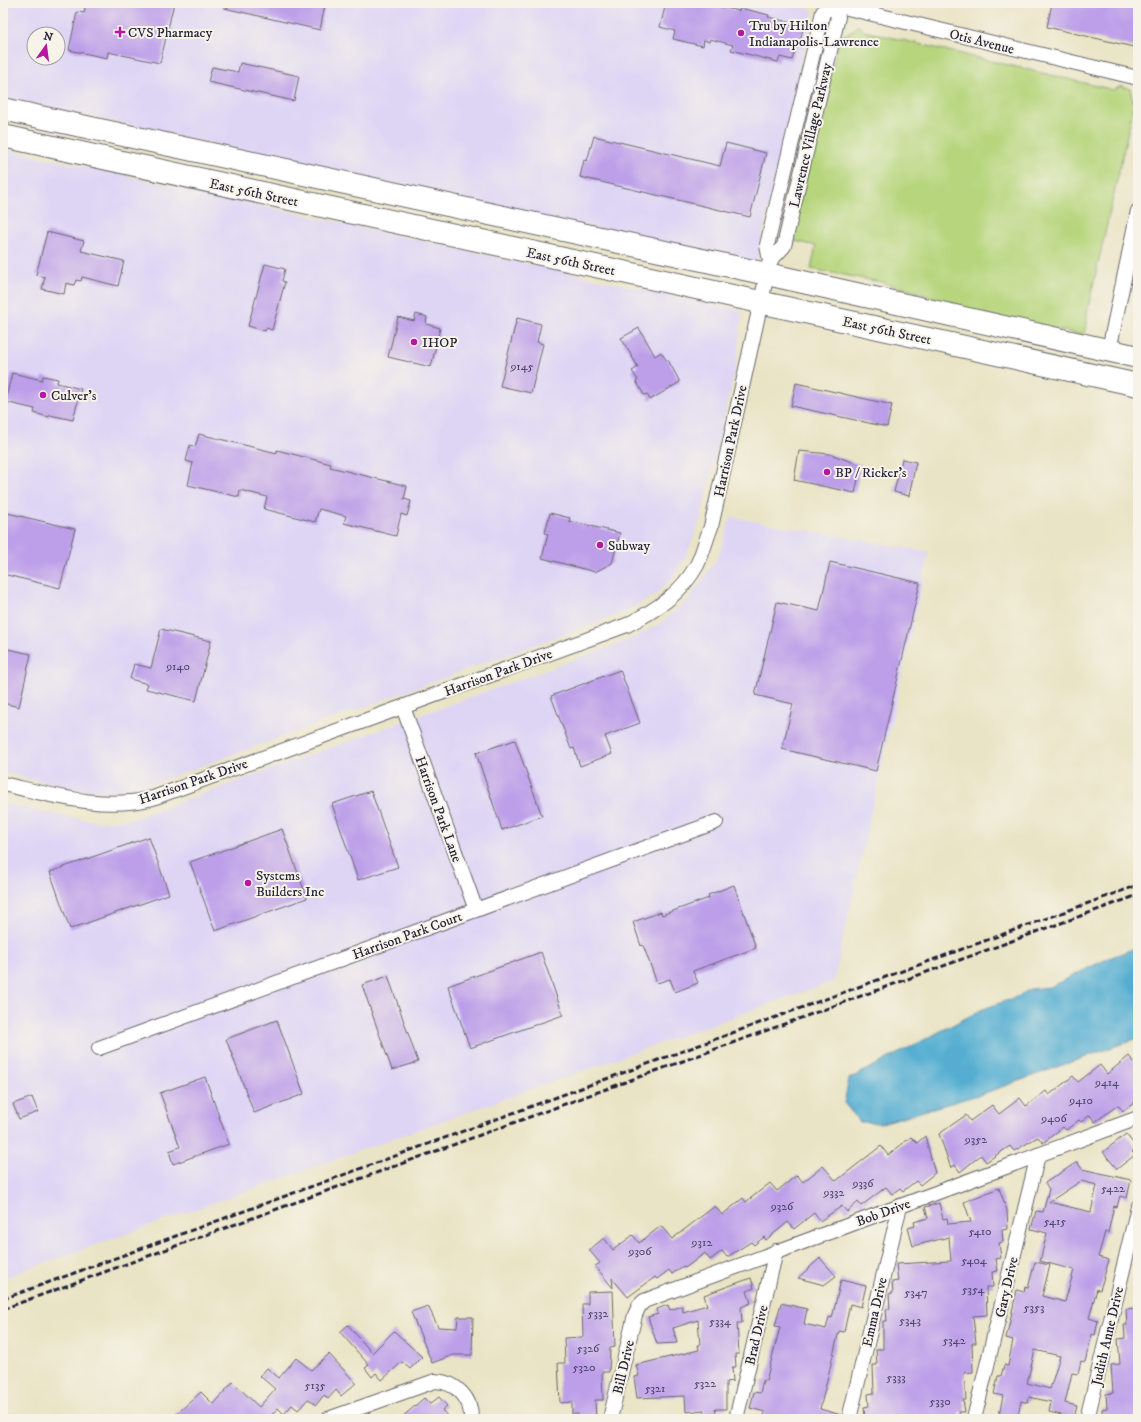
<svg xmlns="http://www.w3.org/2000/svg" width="1141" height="1422" font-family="'IM FELL DW Pica',serif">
<rect width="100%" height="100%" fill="#f7f3e8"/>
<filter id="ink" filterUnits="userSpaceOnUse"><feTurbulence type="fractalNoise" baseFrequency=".025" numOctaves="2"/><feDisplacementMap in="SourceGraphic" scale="8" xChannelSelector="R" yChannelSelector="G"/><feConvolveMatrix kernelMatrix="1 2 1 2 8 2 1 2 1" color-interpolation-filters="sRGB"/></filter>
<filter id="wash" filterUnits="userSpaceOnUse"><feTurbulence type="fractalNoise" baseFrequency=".012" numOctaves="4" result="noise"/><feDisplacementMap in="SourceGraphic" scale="16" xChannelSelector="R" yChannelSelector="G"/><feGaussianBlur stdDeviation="0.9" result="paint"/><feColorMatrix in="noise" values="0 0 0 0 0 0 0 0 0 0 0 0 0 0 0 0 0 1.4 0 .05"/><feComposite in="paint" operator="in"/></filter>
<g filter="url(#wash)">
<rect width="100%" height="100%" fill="#e9e4c5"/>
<g fill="#ded5f5" fill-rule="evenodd">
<path d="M9 3H784L813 10 756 264 3 97V28ZM34 34H58V58H34Z"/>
<path d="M3 149 742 311 737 361 700 521 686 556 674 576 654 596 625 612 141 788 103 791 77 789 3 773Z"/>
<path d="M731 517 929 552 834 981 3 1278V803L51 814 99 822 133 819 629 640 658 625 688 600 718 557Z"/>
</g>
<path fill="#b6d57c" stroke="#6c7c5c" d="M858 25 864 31 1114 90 1121 86 1130 89 1134 105 1087 312V324L1083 335 961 310 920 293 881 282 811 269 816 246 791 240 840 36 850 33Z"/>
<path fill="#55aed2" stroke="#3c6886" d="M1138 947V1038L985 1093 882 1123 860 1122 844 1103 849 1079 983 1009 1019 996 1030 989 1050 987 1109 958Z"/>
<g id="blocks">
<g fill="#bc9ee9" fill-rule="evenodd">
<path d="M86 3H174L160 63 108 52 107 58 69 50 77 12 84 13Z"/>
<path d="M224 3H319L325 5 320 30 224 8Z"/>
<path d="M666 3H704L739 11 740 8 769 15 768 17 789 22V25L803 28 799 47 796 46 792 60 780 57 778 62 731 50 733 45 710 39 709 42 704 40 703 46 673 39 675 31 660 27Z"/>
<path d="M1052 3H1138V48L1047 27Z"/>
<path d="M240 63 299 76 294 101 208 82 212 67 238 72Z"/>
<path d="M594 136 720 166 726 143 766 153 750 217 580 177 584 160 587 161Z"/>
<path d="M47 232 84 241 81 251 124 261 118 286 82 277 81 281 76 280 74 285 66 283 64 294 42 289 45 277 36 275Z"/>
<path d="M265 264 285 269 282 281 285 282 272 330 266 328 265 331 248 326Z"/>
<path d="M416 314 427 317 426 324 440 328 431 367 388 357 398 317 414 321Z"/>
<path d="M517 318 541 324 537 342 543 344 531 393 500 386Z"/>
<path d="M639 328 655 356 661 352 667 361 668 360 680 382 650 400 647 394 644 395 636 381 638 380 632 371 638 367 621 338Z"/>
<path d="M12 373 42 380 43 376 58 379 57 383 81 389 73 420 50 415 49 417 34 413 35 409 5 402Z"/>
<path d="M796 383 892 405 887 427 791 406Z"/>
<path d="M199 434 277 453V450L331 464 330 467 407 486 404 499 411 501 407 516 401 514 396 536 344 523 346 516 319 509 315 522 264 509 267 497 240 490 239 497 188 485 193 463 186 461 190 445 195 447Z"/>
<path d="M799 451 830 454 861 465 855 493 794 480Z"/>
<path d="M902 459 916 462 909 496 894 492Z"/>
<path d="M3 512 75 529 60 588 3 574Z"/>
<path d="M550 513 570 518 569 521 620 533 612 563 595 572 542 558 548 534 545 533Z"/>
<path d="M830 562 920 583 876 771 782 749 793 704 755 695 777 602 819 611Z"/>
<path d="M161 629 211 641 196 701 146 689 148 684 130 679 134 664 151 668Z"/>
<path d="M3 648 31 654 19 707 3 703Z"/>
<path d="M620 670 640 723 605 736 612 754 580 766 574 748 571 749 551 696Z"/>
<path d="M515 740 542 816 502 830 476 753Z"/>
<path d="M371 791 398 867 358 880 332 804Z"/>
<path d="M282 829 307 898 215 931 190 862Z"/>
<path d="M149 837 169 894 70 929 50 872Z"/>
<path d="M734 885 756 948 693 971 698 983 675 992 670 979 657 983 643 945 641 946 633 922 661 912 662 915 709 898 708 895Z"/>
<path d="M541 952 563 1015 470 1048 448 986Z"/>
<path d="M388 976 418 1062 392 1070 362 985Z"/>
<path d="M277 1020 304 1094 254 1113 226 1039Z"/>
<path d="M1129 1056 1138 1067V1100L1123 1111 1118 1105 1095 1122 1090 1115 1081 1122 1079 1120 1066 1130 1063 1127 1043 1143 1038 1137 1014 1151 1010 1146 986 1162 981 1155 960 1172 955 1165 951 1168 939 1134 966 1115 970 1121 992 1105 999 1114 1020 1098 1026 1106 1046 1091 1049 1095 1073 1076 1078 1082 1100 1065 1107 1074Z"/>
<path d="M205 1077 229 1144 173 1164 169 1151 180 1147 160 1093Z"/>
<path d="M32 1097 38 1112 19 1119 13 1104Z"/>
<path d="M1126 1134 1137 1148 1132 1152 1135 1155 1117 1169 1103 1152Z"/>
<path d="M925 1136 935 1173 920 1185 916 1181 903 1191 900 1188 892 1194 886 1187 861 1206 858 1202 847 1212 842 1206 820 1221 814 1213 794 1229 788 1222 766 1240 764 1237 754 1245 751 1242 727 1257 722 1251 710 1260 705 1253 685 1268 683 1266 672 1274 669 1270 657 1279 655 1277 628 1297 612 1278 613 1288 595 1266 600 1263 589 1250 604 1238 613 1250 633 1235 639 1243 661 1226 672 1239 715 1206 722 1215 743 1198 746 1202 770 1183 777 1191 797 1175 803 1182 823 1166 836 1181 881 1146 888 1155 911 1137 917 1143Z"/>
<path d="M1077 1162 1082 1169 1131 1180 1127 1198 1120 1196 1117 1207 1114 1206 1108 1233 1105 1232 1098 1257 1109 1260 1100 1290 1097 1289 1089 1318 1098 1321 1095 1335 1092 1334 1085 1362 1081 1361 1078 1374 1072 1373 1065 1403 1077 1406 1074 1418 1049 1412 1051 1402 1029 1397 1028 1403 1021 1401 1017 1419H998L1003 1396 994 1394 998 1376H1001L1004 1365 1008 1366 1013 1340 1006 1338 1017 1290 1024 1292 1025 1287 1028 1288 1035 1262 1050 1265 1042 1296 1065 1302 1074 1270 1040 1261 1047 1233 1031 1229 1036 1211 1043 1212 1049 1189 1045 1183ZM1081 1181 1097 1185 1091 1212 1049 1202ZM1035 1350 1060 1356 1050 1389 1027 1383Z"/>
<path d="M999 1188 1007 1210 1008 1229 1002 1230 1003 1242 999 1243 1001 1258 996 1259 998 1271 992 1272 993 1287H986L987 1315 973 1316 976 1343H972L973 1372 964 1373 966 1400H963L965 1412H959L960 1419H894V1416L865 1417 864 1407 869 1406 868 1394 874 1393 873 1365H877L876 1349H883V1321H887L886 1309H890L889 1294 893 1293 892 1282 898 1281 896 1264 951 1261 949 1237 913 1246 908 1228 915 1226 914 1222 928 1218 925 1207 939 1203 943 1219 947 1218 948 1224 971 1222 964 1202Z"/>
<path d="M820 1258 836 1276 824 1285 798 1278Z"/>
<path d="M751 1278 754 1288 747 1291 751 1303 741 1307 742 1323H737L739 1354H735L736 1367H732L733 1381 726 1382V1409H715L716 1414 704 1415V1410L686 1412 685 1396 637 1398 634 1377 639 1376 636 1365 699 1350 698 1345H700L698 1320 673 1328 677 1343 657 1344 648 1317 658 1314 657 1309 668 1305 670 1310 682 1306 683 1312 707 1305 704 1295Z"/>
<path d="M841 1280 866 1286 861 1307 850 1304 844 1332 839 1331 820 1409 841 1415V1419H763L765 1412 750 1408 754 1392 760 1393 763 1380 766 1381 780 1327 775 1326 781 1303 807 1309 804 1324 826 1329 829 1317 832 1318Z"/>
<path d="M613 1291 615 1347 610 1348 609 1372H602L603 1400H595L596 1419H579L578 1414H572V1402L560 1403 558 1363H565L564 1338 583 1337 582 1304H588V1292Z"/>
<path d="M428 1306 438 1327 457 1328 458 1317H473L472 1355H453L432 1363 411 1312Z"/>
<path d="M1138 1308V1419H1102V1409L1107 1408 1106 1394 1113 1393 1111 1365 1120 1364 1118 1339 1125 1338 1124 1325H1127L1126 1309Z"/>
<path d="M348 1325 372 1353 394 1331 422 1357 410 1369 402 1362 382 1380 376 1373 372 1377 365 1368 369 1365 340 1332Z"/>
<path d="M329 1354 356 1383 341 1396 336 1390 328 1399 324 1395 316 1405 308 1399 298 1410 292 1405 284 1414 278 1408 270 1417 272 1419H171L201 1392 213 1404 233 1382 259 1407 275 1389 260 1376 267 1368 279 1378 296 1358 311 1370Z"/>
<path d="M439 1397 447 1406 442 1410 450 1419H400L424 1398 430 1404Z"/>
</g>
</g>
</g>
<g filter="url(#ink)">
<use href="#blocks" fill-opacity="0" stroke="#68666b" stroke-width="1"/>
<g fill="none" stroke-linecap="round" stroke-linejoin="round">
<g stroke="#68666b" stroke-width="16">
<g id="street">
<path d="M827 3 1138 78"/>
<path d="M770 261 784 246 838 17 833 3"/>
<path d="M1109 350 1138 211"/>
<path d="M403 707 476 910"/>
<path d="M3 784C52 795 103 811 153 798L627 625C656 610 681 594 697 565 703 553 706 539 711 527L770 261 767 245 823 12 833 5"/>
<path d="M99 1048 716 822"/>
<path d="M328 1419 435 1381C456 1382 472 1398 471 1419"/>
<path d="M610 1419 635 1315 639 1306 644 1301 1138 1118"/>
<path d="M736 1419 776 1251"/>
<path d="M849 1419 900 1206"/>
<path d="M974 1419 1038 1155"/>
<path d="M1087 1419 1138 1207"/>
</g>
</g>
<g stroke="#68666b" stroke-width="24">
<g id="primary">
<path d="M3 109 767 274 1138 357"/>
<path d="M3 136 1138 385"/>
</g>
</g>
<use href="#street" stroke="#fff" stroke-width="14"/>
<use href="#primary" stroke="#fff" stroke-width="22"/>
<g stroke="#22223b" stroke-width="3" stroke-dasharray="6 3" stroke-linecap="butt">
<path d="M3 1299 1138 885"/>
<path d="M3 1309 1138 895"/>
</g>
</g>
</g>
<g fill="#b5179e" stroke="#f7f3e8" stroke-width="1.5">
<path d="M118 26h4v4h4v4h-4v4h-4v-4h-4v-4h4z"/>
<circle cx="741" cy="33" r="4"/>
<circle cx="414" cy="342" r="4"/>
<circle cx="43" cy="395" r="4"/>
<circle cx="827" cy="472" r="4"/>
<circle cx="600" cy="545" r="4"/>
<circle cx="248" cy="883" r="4"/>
</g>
<g text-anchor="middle" stroke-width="4" stroke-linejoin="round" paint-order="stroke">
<g font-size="12" fill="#484166">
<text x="522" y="370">9145</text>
<text x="178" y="670">9140</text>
<text x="1107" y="1086">9414</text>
<text x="1081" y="1104">9410</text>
<text x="1054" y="1122">9406</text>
<text x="976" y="1143">9352</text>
<text x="863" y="1187">9336</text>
<text x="1113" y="1192">5422</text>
<text x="834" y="1196">9332</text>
<text x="782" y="1210">9326</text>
<text x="1055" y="1225">5415</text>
<text x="980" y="1235">5410</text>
<text x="702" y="1246">9312</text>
<text x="640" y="1255">9306</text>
<text x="974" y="1264">5404</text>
<text x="973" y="1293">5354</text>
<text x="916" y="1296">5347</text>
<text x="1034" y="1311">5353</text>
<text x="598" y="1317">5332</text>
<text x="910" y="1324">5343</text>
<text x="720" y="1325">5334</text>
<text x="954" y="1344">5342</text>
<text x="588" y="1352">5326</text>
<text x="584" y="1371">5320</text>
<text x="896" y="1381">5333</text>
<text x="705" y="1387">5322</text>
<text x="315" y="1389">5135</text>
<text x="655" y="1392">5321</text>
<text x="940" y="1405">5330</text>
</g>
<g font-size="14" fill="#22223b" stroke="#f7f3e8" text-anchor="start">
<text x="749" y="30">Tru by Hilton<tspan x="749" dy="16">Indianapolis-Lawrence</tspan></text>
<text x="128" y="37">CVS Pharmacy</text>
<text x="422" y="347">IHOP</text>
<text x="51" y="400">Culver's</text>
<text x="835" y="477">BP / Ricker's</text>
<text x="608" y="550">Subway</text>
<text x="256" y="880">Systems<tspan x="256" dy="16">Builders Inc</tspan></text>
</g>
<g font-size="14" fill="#22223b" stroke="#f7f3e8">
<text transform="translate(982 41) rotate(14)" y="5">Otis Avenue</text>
<text transform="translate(810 135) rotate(-77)" y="5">Lawrence Village Parkway</text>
<text transform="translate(254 192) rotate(12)" y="5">East 56th Street</text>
<text transform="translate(571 261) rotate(12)" y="5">East 56th Street</text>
<text transform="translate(887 330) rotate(12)" y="5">East 56th Street</text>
<text transform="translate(730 441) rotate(-78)" y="5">Harrison Park Drive</text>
<text transform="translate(498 672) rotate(-20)" y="5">Harrison Park Drive</text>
<text transform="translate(193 781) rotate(-19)" y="5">Harrison Park Drive</text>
<text transform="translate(439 809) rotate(70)" y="5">Harrison Park Lane</text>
<text transform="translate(407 935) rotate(-20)" y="5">Harrison Park Court</text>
<text transform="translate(883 1212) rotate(-20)" y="5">Bob Drive</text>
<text transform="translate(1006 1287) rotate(-77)" y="5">Gary Drive</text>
<text transform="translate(874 1312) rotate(-77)" y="5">Emma Drive</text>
<text transform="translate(756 1335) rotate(-77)" y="5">Brad Drive</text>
<text transform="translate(1107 1336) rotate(-77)" y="5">Judith Anne Drive</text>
<text transform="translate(623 1367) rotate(-77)" y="5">Bill Drive</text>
</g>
</g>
<rect width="1141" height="1422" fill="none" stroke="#f7f3e8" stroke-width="16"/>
<g transform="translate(46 46) rotate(14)"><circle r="19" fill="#f7f3e8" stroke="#a29fa3"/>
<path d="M0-3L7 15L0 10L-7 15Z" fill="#b5179e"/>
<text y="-6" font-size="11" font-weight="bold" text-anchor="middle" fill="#22223b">N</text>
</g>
</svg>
